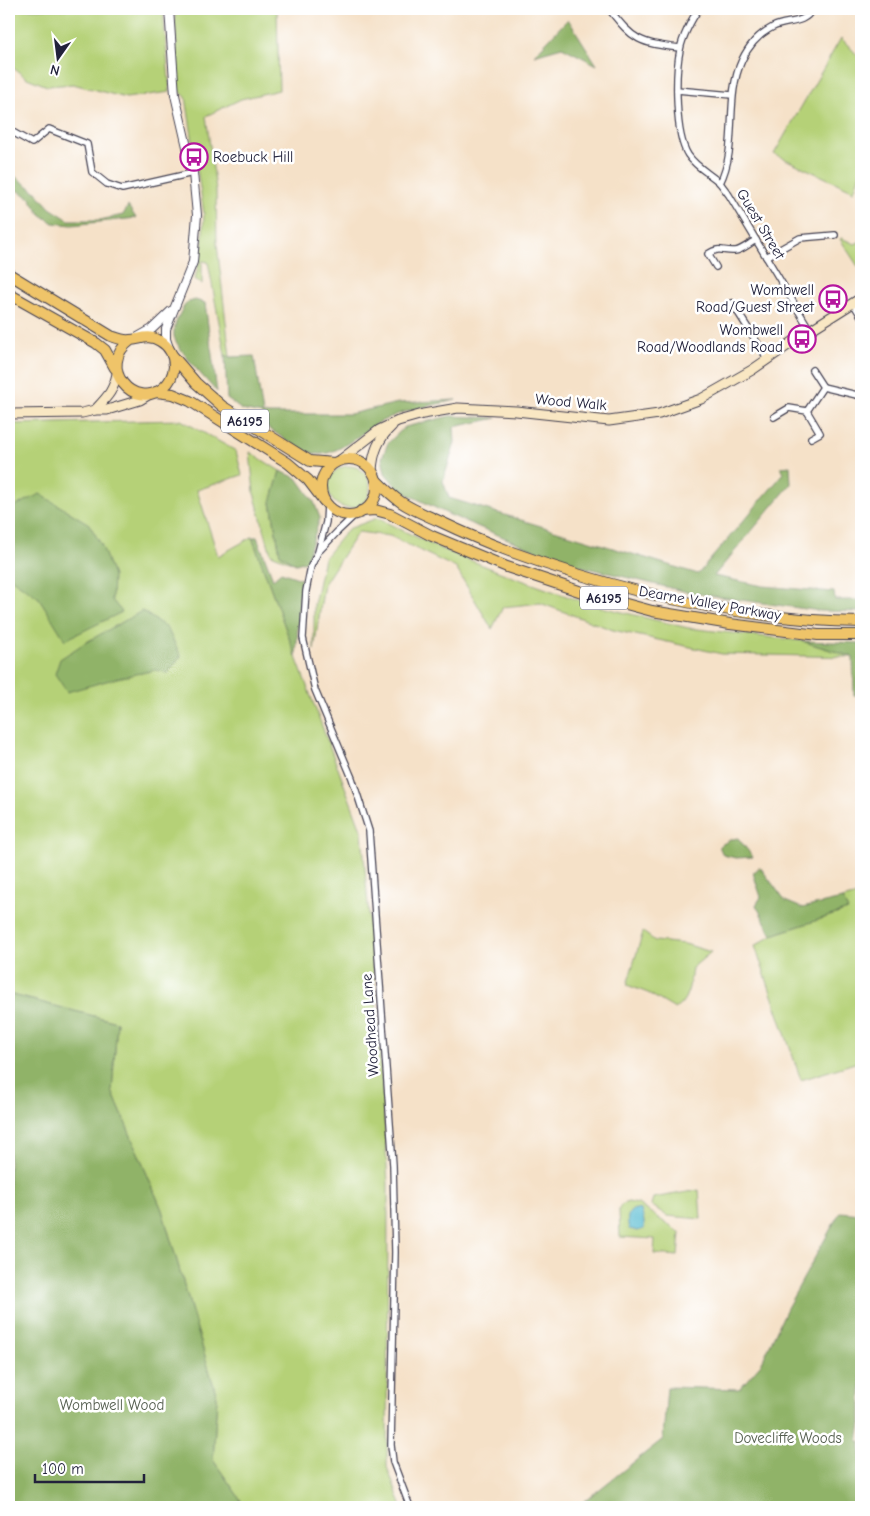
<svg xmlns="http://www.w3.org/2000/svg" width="870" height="1516" font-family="'Comic Neue',sans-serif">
<rect width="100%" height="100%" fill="#fff"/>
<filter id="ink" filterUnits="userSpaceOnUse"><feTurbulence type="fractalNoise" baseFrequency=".02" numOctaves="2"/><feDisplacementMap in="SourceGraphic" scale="10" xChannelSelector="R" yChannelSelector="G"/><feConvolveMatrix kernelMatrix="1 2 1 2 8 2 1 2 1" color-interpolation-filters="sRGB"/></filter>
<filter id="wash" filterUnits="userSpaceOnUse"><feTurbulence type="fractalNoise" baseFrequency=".0096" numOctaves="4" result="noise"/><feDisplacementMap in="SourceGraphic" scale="20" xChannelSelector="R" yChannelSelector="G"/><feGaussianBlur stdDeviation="1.12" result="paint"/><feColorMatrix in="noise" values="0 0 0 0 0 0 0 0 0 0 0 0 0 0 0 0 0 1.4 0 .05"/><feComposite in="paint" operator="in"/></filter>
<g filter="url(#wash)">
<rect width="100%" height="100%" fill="#f5e1c8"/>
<g fill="#b5d177" stroke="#6c7a59">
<path d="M9 9H163L170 92 126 98 73 84 47 86 27 78 9 65Z"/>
<path d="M217 9H277L279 90 241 99 206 116 216 190 217 244 230 357 225 355 208 262 202 261V284L195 279 202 249 204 214 186 97 178 90 175 13Z"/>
<path d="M841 38 861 59V171L854 191 774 154Z"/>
<path d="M841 238 855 244 861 241V271L840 239Z"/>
<path d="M181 420 236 451 242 475 197 490 218 556 252 537 296 657 362 832 380 1052 388 1184 387 1467 402 1507H243L240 1499 213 1460 217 1397 162 1210 112 1091 117 1022 9 994V424Z"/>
<path d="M250 452 280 471 271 503 280 554 296 564 271 554 254 493Z"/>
<circle cx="349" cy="487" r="21"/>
<path d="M377 518 437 547 510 576 589 604 688 628 802 641 853 657 722 654 613 630 540 603 503 607 492 629 456 568 390 536 358 532 324 584 314 650V604L324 558 348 529Z"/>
<path d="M861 894V1061L801 1080 755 946 772 935 848 910 842 899Z"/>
<path d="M643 932 655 941 685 944 711 952 692 968C690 983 689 1000 675 1009L648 993 627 985Z"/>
<path d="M699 1190 701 1219 667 1216 651 1205 653 1198Z"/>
<path d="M628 1202 638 1204 680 1233 678 1256 654 1254 655 1239 620 1237 619 1210 621 1205Z"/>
</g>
<g fill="#90b368" stroke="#596a52">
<path d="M568 19 597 65 562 47 534 55Z"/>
<path d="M9 172 35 191 50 208 69 220H100L123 215 128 206 136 218 72 225 53 223 40 214 29 197 9 186Z"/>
<path d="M195 300 205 303 217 392C207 381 176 348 174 336 173 324 180 313 186 303Z"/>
<path d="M225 355 230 357 254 356 263 414H350L398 403 456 400C431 406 405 409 382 421 364 430 342 452 322 454 305 456 275 432 261 423L262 414 242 410 227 399Z"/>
<path d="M450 416 497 418 454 427 455 443 443 481 449 498 698 574 784 473 781 467 790 466 791 484 714 576 763 586 834 592 835 600H861V612L820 611 691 593 563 562 450 515 399 490 385 473 382 458 388 443 405 427Z"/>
<path d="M280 471 297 478 314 502 320 518 306 561 296 564 280 554 271 502Z"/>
<path d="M40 494 89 524 102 546 113 576 112 600 122 612 65 640 39 598 9 577V509Z"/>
<path d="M252 537H257L273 579 281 572 301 579 296 657Z"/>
<path d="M142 611 167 628 181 656 168 673 156 670 117 678 67 692 55 674 60 659 83 644Z"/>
<path d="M802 641 861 643V696L854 695 853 657Z"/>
<path d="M738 838 753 857 736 858 723 855 719 846 732 839Z"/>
<path d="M760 867 785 901 802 908 842 899 848 910 772 935 756 905 761 897 753 873Z"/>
<path d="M9 994 117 1022 112 1091 162 1210 217 1397 213 1460 240 1499 243 1507H9Z"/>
<path d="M840 1212 861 1214V1424L858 1441H861V1507H577L663 1439 667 1387 739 1389 761 1364 787 1308Z"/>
</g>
<path fill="#53bad0" stroke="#3a6e86" d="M635 1209 641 1210 644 1221V1229L638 1231 629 1229C627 1221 626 1212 635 1209Z"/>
</g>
<g filter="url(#ink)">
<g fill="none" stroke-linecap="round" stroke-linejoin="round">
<g stroke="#423f50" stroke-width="8">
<g id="minor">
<path d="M609 9C634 41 639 43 680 48"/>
<path d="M699 9C692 18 682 38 680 50 675 74 675 135 688 155 696 167 710 174 720 183 723 187 726 191 729 195L810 330"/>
<path d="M677 90 732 95"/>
<path d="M9 130 32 143 49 129 87 144 92 172 107 184 122 189 193 173"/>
<path d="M720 183C739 145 724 99 742 60 748 47 759 34 773 27 786 20 805 25 812 9"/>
<path d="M766 257 800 238 835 235"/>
<path d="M716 267 708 254C720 246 722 252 735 251 741 251 750 243 756 240"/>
<path d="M732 303 767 358"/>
<path d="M853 303 861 316"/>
<path d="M812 370 823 387"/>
<path d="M807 411 820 433 811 438"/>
<path d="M774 417 789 408 807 411 823 387 861 396"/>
<path d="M327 504 326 522 318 552 311 566 306 591 303 638 315 690 352 778 369 831 393 1165 395 1252 391 1445 393 1462 410 1507"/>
<path d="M320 550 338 531 357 513"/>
</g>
</g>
<g stroke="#423f50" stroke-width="10">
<g id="tertiary">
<path d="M136 338 152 329 171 311"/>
<path d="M169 348 166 339V329L193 262 197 215 193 173 175 95 169 9"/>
</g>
</g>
<g stroke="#423f50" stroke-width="11">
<g id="secondary">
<path d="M95 410C107 397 113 392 117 374"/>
<path d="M9 414 82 413 95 410H107L140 400 150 394"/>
<path d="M339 461 379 430 398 421 423 414 458 408 516 411 609 421 659 414 701 399 752 370 810 330 861 298"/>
<path d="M372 471C373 453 378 439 392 426"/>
</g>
</g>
<g stroke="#423f50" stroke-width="12">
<g id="trunk">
<path d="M9 274 111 336C117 338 124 341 130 340 142 339 148 334 160 341 169 346 174 356 174 367 173 375 170 382 164 387 134 413 95 366 131 340"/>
<path d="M9 294 96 343 105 350 115 368"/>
<path d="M172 355 196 383 222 406 310 461 334 463"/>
<path d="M156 392 173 394 190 401 288 463 308 480 324 501"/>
<circle cx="349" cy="487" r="28"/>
<path d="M376 480C384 488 392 496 401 502 413 510 426 515 439 521 462 532 485 542 509 551 621 592 741 620 861 622"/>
<path d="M361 511 375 510 390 514 432 536 507 567 582 592 652 611 730 624 818 635H861"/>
</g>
</g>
<use href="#minor" stroke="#fff" stroke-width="5.5"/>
<use href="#tertiary" stroke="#fff" stroke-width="8"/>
<use href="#secondary" stroke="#f9e7c3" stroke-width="9"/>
<use href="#trunk" stroke="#efc469" stroke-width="10"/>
</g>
</g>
<defs>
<g id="bus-ring" transform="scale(1.4375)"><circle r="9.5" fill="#fff" stroke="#b5179e" stroke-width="1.5"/><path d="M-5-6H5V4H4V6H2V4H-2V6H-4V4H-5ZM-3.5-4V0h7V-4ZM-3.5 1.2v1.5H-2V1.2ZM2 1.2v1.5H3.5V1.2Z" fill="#b5179e"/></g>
</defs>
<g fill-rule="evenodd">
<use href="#bus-ring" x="194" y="157"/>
<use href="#bus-ring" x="833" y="299"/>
<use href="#bus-ring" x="802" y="339"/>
</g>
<g text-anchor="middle" stroke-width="5" stroke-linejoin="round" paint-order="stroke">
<g fill="#fff" stroke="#646476" stroke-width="1">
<rect x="221" y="409.5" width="48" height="23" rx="4"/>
<rect x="580" y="586.5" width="48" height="23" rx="4"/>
</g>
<g font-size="14" font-weight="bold" fill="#22223b">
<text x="245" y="426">A6195</text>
<text x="604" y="603">A6195</text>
</g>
<g font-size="15" fill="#22223b" stroke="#fff" text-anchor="end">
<text x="213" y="162" text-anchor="start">Roebuck Hill</text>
<text x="814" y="295">Wombwell<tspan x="814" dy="17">Road/Guest Street</tspan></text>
<text x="783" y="335">Wombwell<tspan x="783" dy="17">Road/Woodlands Road</tspan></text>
</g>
<g font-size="15" fill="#22223b" stroke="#fff">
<text transform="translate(761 224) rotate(59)" y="5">Guest Street</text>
<text transform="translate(571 402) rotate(5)" y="5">Wood Walk</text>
<text transform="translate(710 603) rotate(10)" y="5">Dearne Valley Parkway</text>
<text transform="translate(370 1025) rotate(-94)" y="5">Woodhead Lane</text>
</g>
<g font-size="15" fill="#555f50" stroke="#fff">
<text x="112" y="1410">Wombwell Wood</text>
<text x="788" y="1443">Dovecliffe Woods</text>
</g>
</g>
<rect width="870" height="1516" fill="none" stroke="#fff" stroke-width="30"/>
<g transform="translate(58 58) rotate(194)" stroke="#ffffff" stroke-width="4" paint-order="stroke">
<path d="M0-4L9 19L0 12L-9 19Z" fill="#22223b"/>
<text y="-8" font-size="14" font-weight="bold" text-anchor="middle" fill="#22223b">N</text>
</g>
<path d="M35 1474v8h109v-8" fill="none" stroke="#22223b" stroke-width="2.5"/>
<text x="42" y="1474" font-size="15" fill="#22223b" stroke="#ffffff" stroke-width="4" paint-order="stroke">100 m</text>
</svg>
